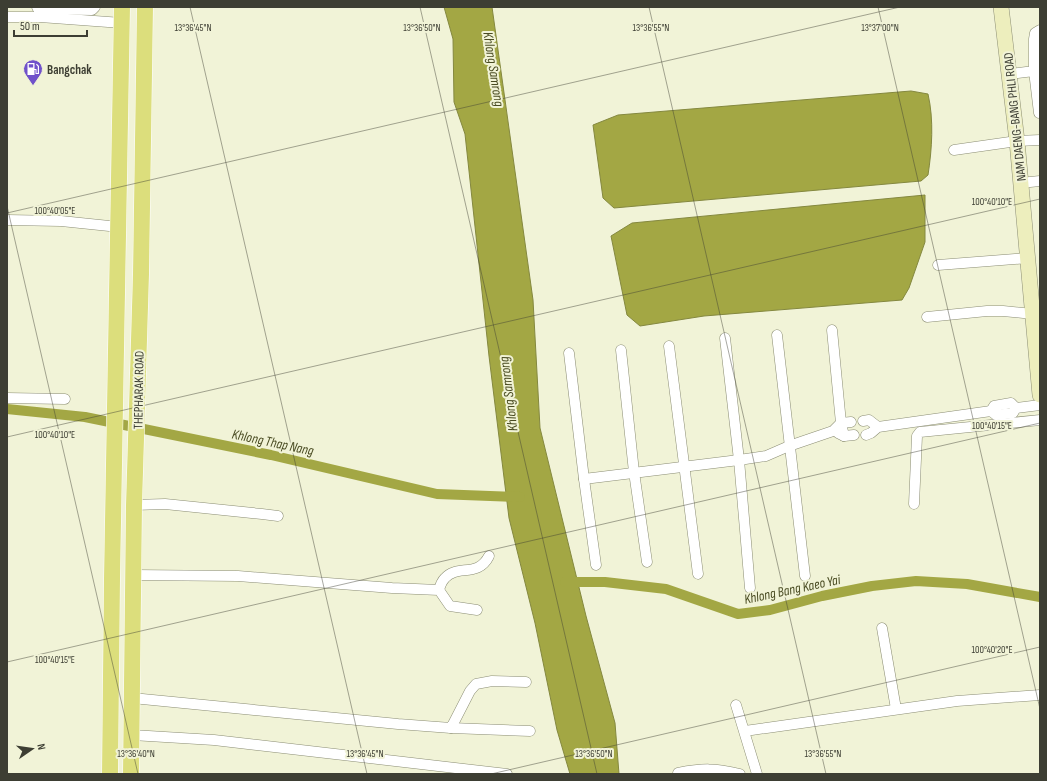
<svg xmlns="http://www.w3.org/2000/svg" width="1047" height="781" font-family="'Sofia Sans Condensed',sans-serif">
<rect width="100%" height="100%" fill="#f1f3d7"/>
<g fill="#a3a744" stroke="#84883f">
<path d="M444 7H492L533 300 540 428 586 616 615 723 619 774H570L557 730 535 623 509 518 489 356 465 134 454 102 453 39Z"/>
<path d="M911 91 928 94C934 120 932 149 928 175L921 181 614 208 603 198 593 125 618 115Z"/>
<path d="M925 195V242L909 288 902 300 704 316 640 326 627 315 611 236 632 223Z"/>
</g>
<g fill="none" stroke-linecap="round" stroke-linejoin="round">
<g stroke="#a3a744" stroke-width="10">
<path d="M7 409 85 417 271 455 437 494 520 497"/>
<path d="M565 582H605L666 589 738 614 770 610 822 596 872 586 916 581 967 584 1040 597"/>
</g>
<g stroke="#8b8d74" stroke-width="11">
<g id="street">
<path d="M37 7 38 9 92 10 95 7"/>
<path d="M7 17H40L122 23"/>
<path d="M1034 71 1039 113"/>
<path d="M1010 74 1034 71V39L1035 33 1040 30"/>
<path d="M954 150 1017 141 1040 140"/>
<path d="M1020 183 1040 181"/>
<path d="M7 220 61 221 119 227"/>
<path d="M938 265 1028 258"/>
<path d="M927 317 987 311H1003L1033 314"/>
<path d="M832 330 841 423 844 436"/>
<path d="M777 335 805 576"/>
<path d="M725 338 739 460 750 588"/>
<path d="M669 346 698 574"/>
<path d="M621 350 634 472 647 562"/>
<path d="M569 353 584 479 596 565"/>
<path d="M7 398 65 399"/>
<path d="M991 411 996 415 1013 413 1016 408 1040 405"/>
<path d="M991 411 994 406 1011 403 1016 408"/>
<path d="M863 421 869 420 878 427"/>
<path d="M838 433 844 436 854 435"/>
<path d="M866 435 871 433 878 427 991 411"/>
<path d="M584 479 739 460 766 456 789 446 833 431 841 423 851 422"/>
<path d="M914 504 917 436 920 432 1040 420"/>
<path d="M134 505 165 504 262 514 278 516"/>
<path d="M134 575 238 576 392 588 439 590 450 606 477 610"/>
<path d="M439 590C440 586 442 581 445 578 457 564 478 578 489 556"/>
<path d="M882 628 896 709"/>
<path d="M132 698 398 724 451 728 470 691 476 684 492 681 526 682"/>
<path d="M736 705 757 774"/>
<path d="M451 728 530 731"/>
<path d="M745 731 957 701 1040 695"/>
<path d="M132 735 214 740 507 774"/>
<path d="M678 773C703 768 715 768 740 774"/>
</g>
</g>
<g stroke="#8b8d74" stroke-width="16">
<path id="secondary" d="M1001 7 1017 141 1040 395"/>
</g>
<g stroke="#fff" stroke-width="17">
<g id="primary">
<path d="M110 774 112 579 122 7"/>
<path d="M131 774 134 505 141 274 145 7"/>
</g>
</g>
<use href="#street" stroke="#fff" stroke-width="10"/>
<use href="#secondary" stroke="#edeebd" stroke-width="15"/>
<use href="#primary" stroke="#dcde7c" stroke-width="16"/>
</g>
<path fill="none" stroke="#3d3e33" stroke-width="1" stroke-opacity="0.45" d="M190 7 367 774M420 7 597 774M649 7 826 774M878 7 1040 709M7 206 138 774M7 213 900 7M7 437 1040 199M7 662 1040 423M491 774 1040 647"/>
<defs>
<g id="fuel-pin" transform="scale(1)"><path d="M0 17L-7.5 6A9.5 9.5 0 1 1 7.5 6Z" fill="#7051ca" stroke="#f1f3d7"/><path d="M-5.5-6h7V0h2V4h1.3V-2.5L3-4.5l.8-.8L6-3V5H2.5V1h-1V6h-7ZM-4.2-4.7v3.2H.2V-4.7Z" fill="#fff"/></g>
</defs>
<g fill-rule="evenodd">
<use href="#fuel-pin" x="33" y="69"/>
</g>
<g text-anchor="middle" stroke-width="4" stroke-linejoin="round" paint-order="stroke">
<g font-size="13" font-weight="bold" fill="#3d3e33" stroke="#f1f3d7" text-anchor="start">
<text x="47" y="74">Bangchak</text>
</g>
<g font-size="13" fill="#3d3e33" stroke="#f1f3d7">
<text transform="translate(1014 117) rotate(-96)" y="5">NAM DAENG-BANG PHLI ROAD</text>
<text transform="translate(138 390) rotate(-89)" y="5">THEPHARAK ROAD</text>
</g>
<g font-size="14" font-style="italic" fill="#494b22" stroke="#f1f3d7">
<text transform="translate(494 69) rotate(81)" y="5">Khlong Samrong</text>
<text transform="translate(508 394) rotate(-97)" y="5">Khlong Samrong</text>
<text transform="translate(273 442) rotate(12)" y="5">Khlong Thap Nang</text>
<text transform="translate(792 589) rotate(-12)" y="5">Khlong Bang Kaeo Yai</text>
</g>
</g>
<g font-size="10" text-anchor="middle" fill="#3d3e33" stroke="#f1f3d7" stroke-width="4" stroke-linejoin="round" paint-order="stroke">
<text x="193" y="31">13°36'45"N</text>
<text x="422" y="31">13°36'50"N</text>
<text x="651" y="31">13°36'55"N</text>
<text x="880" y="31">13°37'00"N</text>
<text x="992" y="205">100°40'10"E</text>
<text x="55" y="214">100°40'05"E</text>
<text x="992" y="429">100°40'15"E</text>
<text x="55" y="438">100°40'10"E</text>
<text x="992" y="653">100°40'20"E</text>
<text x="55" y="663">100°40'15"E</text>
<text x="136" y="757">13°36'40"N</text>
<text x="365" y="757">13°36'45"N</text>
<text x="594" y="757">13°36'50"N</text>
<text x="823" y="757">13°36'55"N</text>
</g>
<rect width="1047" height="781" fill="none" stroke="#3d3e33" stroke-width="16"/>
<g transform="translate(32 749) rotate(77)" stroke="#f1f3d7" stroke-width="3" paint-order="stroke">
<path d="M0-3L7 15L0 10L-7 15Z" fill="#3d3e33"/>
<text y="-6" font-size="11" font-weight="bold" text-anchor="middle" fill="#3d3e33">N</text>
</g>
<path d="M14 30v6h73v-6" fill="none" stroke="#3d3e33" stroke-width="2"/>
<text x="20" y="30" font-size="12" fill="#3d3e33" stroke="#f1f3d7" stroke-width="3" paint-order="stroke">50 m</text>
</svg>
